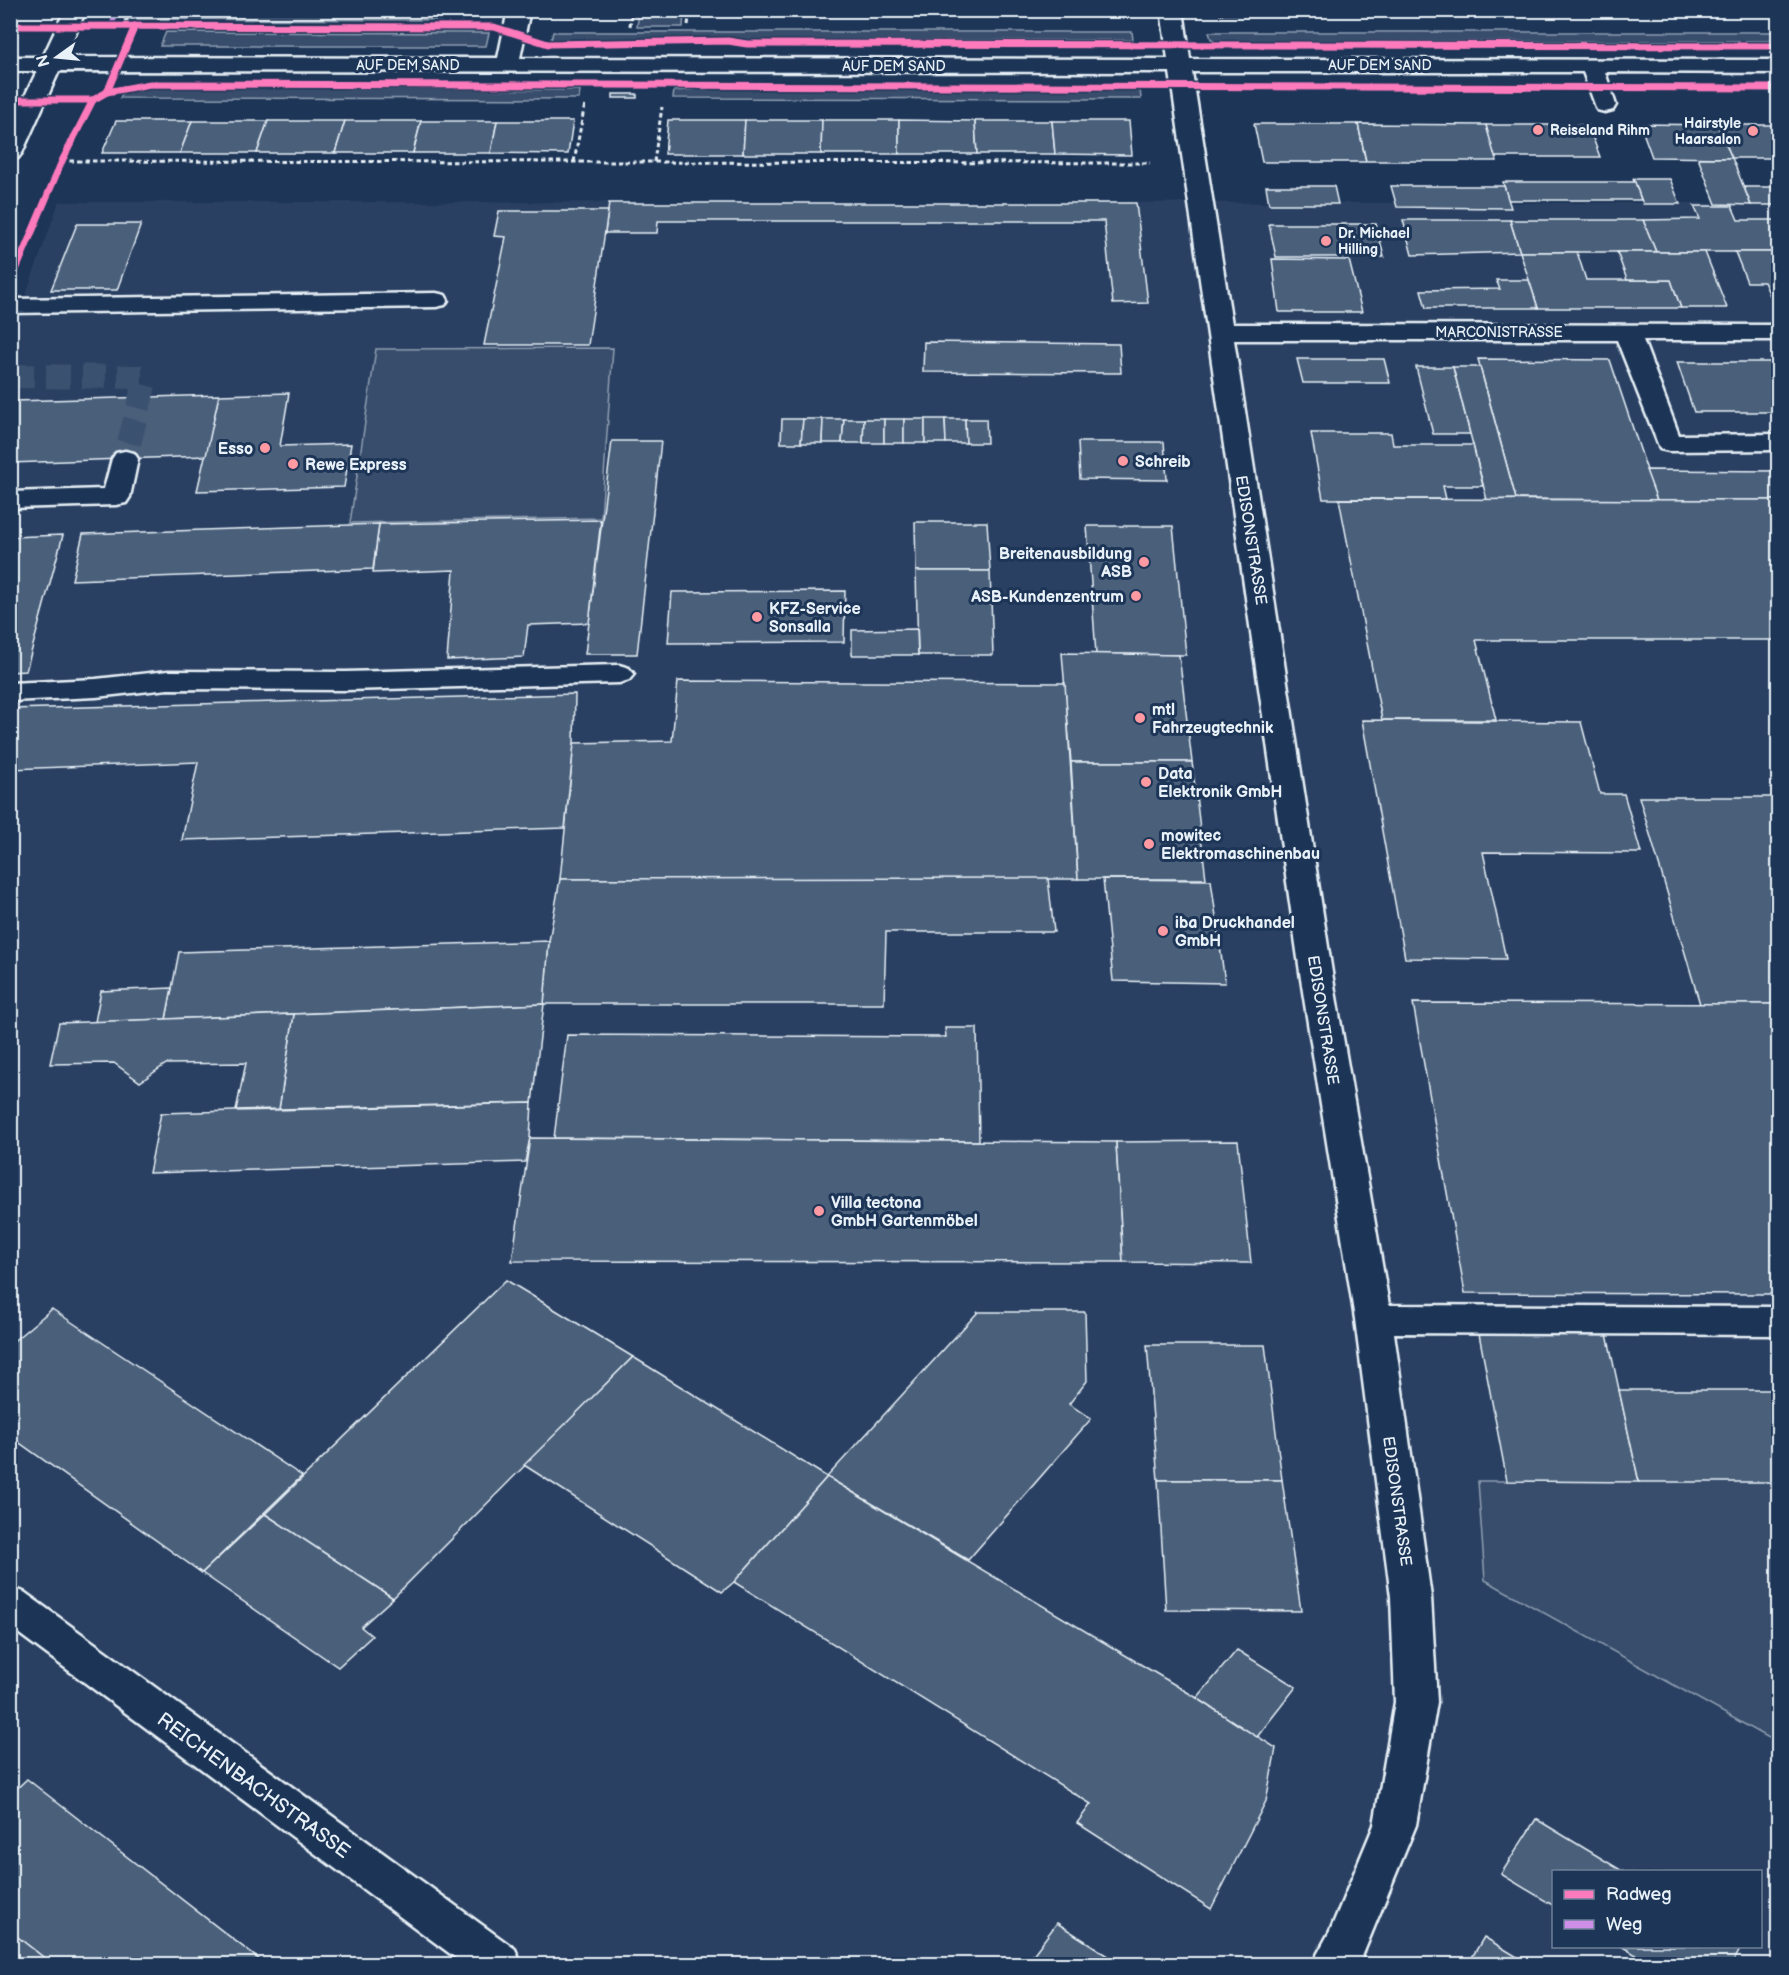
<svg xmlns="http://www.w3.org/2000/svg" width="1789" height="1975" font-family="'Balsamiq Sans',sans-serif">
<rect width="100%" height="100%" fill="#1d3557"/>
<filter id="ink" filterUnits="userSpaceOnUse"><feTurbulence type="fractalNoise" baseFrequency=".0167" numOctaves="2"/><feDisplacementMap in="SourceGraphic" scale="12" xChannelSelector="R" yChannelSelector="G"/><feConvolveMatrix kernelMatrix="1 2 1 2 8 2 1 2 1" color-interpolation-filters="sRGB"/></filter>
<g filter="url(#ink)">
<path fill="#2a4162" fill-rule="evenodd" d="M59 202 1778 203V1964H11L10 339ZM1554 1872H1760V1946H1554Z"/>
<g fill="#374d6c" stroke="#909fb2" stroke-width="1.5">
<path d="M132 11 464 10V11L462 20 128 19Z"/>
<path d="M639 11H684L683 27H637Z"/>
<path d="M166 32 489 33 486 46H160Z"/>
<path d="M553 32H1132L1133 40H551Z"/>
<path d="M1209 32H1778V41H1216L1211 39Z"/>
<path d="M147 87 580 90 579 99 120 98 123 92Z"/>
<path d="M700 89H1140L1141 99 673 98 674 91Z"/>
<path d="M613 348 601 518 350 523 376 349Z"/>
<path d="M1478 1481H1778V1743L1485 1580Z"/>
</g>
<g fill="#495e7a" stroke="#e8f1f8" stroke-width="1.5">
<path d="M563 10H628L627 13H563Z"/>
<path d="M694 10H765V13H693Z"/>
<rect x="765" y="10" width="72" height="3"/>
<rect x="837" y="10" width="71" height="3"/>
<rect x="908" y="10" width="72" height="3"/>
<rect x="980" y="10" width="71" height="3"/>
<rect x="1051" y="10" width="72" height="3"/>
<path d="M1220 10H1323V11H1244V14H1220Z"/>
<path d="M1605 10H1703L1704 13 1606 12Z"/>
<path d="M1703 10H1778V13H1704Z"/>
<rect x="613" y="94" width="24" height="4"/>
<path d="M668 120H745L743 154H665Z"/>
<path d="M745 120H822L821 154H743Z"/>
<path d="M822 120H899V154H821Z"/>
<path d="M899 120 975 121 977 154H899Z"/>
<path d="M116 121H192L180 153H102Z"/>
<path d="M192 121H268L257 153H180Z"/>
<path d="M268 121H345L335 153H257Z"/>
<path d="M345 121H421L413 153H335Z"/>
<path d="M421 121H497L491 153H413Z"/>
<path d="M497 121H573L568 154 491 153Z"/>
<path d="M975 121H1052L1055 154H977Z"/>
<path d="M1052 121H1129L1132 155 1055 154Z"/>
<path d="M1254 124H1358L1366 162H1262Z"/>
<path d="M1358 124 1486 125 1497 161H1366Z"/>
<path d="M1640 124 1718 125 1732 158 1652 157Z"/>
<path d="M1486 125H1588L1600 157H1495Z"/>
<path d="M1718 125H1778V158H1732Z"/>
<path d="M1698 158H1732L1751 205 1716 204Z"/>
<path d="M1633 179H1670L1680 204H1643Z"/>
<path d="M1503 182H1635L1641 200H1508Z"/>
<path d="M1266 186H1334L1338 204H1269Z"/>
<path d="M1391 186H1504L1511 208 1397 207Z"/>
<path d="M1744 187H1778V205H1751Z"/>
<path d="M609 203H1136L1148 303 1113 304 1104 221H658L657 233H605Z"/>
<path d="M1694 206H1732L1738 220H1778V252H1656L1643 220 1700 219Z"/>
<path d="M499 211H608L588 345H484L506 237 494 236Z"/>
<path d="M1403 220H1510L1520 252 1412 255Z"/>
<path d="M1510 220H1643L1656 252H1520Z"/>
<path d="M77 224H141L117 290H51Z"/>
<path d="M1269 224H1376L1384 257H1276Z"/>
<path d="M1520 252H1577L1586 280H1671L1681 308H1538Z"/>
<path d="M1617 252H1705L1727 308H1681L1671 280H1627Z"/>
<path d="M1735 252H1778V309H1776L1764 282H1747Z"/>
<path d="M1272 259 1349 260 1362 312H1279Z"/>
<path d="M1496 280H1529L1538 308H1426L1421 290 1500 289Z"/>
<path d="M924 342 1119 344 1121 373 923 372Z"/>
<path d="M1297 359H1384L1390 383H1303Z"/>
<path d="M1478 359 1610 360 1657 500 1516 499Z"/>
<path d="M1677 362H1778V412H1694Z"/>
<path d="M1416 367H1453L1470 434H1433Z"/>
<path d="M1453 367H1480L1516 499 1487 500Z"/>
<path d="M289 393 280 446 351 444 344 487 197 491 219 395Z"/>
<path d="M219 395 206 456 10 463V413L15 401Z"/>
<path d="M782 419H803L801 443H781Z"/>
<path d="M803 419H823L822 443H801Z"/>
<path d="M823 419H844L842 443H822Z"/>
<path d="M844 419H864L863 443H842Z"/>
<path d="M864 419H884V443H863Z"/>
<rect x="884" y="419" width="20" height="24"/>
<rect x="904" y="419" width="21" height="24"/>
<path d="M925 419H945L946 443H925Z"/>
<path d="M945 419H965L966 443H946Z"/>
<path d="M965 419H986L987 443H966Z"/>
<path d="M1311 433H1391L1393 445H1473L1483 486H1443L1446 499H1323Z"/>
<path d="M612 441H661L637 654H585Z"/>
<path d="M1078 442H1164L1167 480 1080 479Z"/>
<path d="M1646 470 1778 471V500H1657Z"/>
<path d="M1339 499 1778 500V640H1476L1496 720H1382Z"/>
<path d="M601 520 589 623 528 625 524 657 447 660 454 570 373 573 379 524Z"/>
<path d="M915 522H987L990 571H916Z"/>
<path d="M379 524 373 569 72 580 83 534Z"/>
<path d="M1087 526H1173L1186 655 1096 654Z"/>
<path d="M63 535 26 671 10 672V537Z"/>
<path d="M916 571H990L993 655H918Z"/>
<path d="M845 591 844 642 668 643 672 592Z"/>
<path d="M917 629 918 655H852V630Z"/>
<path d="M1062 653 1179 655 1192 762H1071Z"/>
<path d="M678 681 1065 683 1078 879H560L574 743 672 741Z"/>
<path d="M575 694 574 743 565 828 182 840 198 762 10 769V709Z"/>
<path d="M1362 720 1581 722 1600 794H1624L1641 853 1483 852 1506 959 1405 958Z"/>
<path d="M1071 762H1192L1206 879H1078Z"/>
<path d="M1639 797H1778V1004H1700Z"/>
<path d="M1048 878 1054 932H886L884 1004H544L549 941 560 879Z"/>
<path d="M1103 879 1211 880 1225 983 1113 981Z"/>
<path d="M549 941 544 1004 166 1019 179 952Z"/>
<path d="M172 988 166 1019 95 1022 101 991Z"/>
<path d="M1413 1003 1778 1004V1294L1465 1293Z"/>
<path d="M544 1004 532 1103 279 1109 294 1014Z"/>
<path d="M294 1014 279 1109 236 1110 246 1063 166 1064 140 1082 114 1063 50 1064 59 1023Z"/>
<path d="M945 1028H977L979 1141 554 1138 567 1035 946 1037Z"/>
<path d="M532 1103 530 1138 525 1162 149 1173 161 1113Z"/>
<path d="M530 1138 1116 1142 1123 1262 512 1261Z"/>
<path d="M1238 1141 1251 1263 1123 1262 1116 1142Z"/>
<path d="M506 1280 633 1357 393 1598 265 1514Z"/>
<path d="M52 1309 302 1476 202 1573 10 1436V1344Z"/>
<path d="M978 1312H1085L1087 1381 1069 1404 1091 1419 968 1560 827 1477Z"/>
<path d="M1479 1334H1607L1639 1482 1507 1481Z"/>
<path d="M1147 1345H1265L1282 1480H1158Z"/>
<path d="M633 1357 827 1477 734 1582 722 1592 524 1465Z"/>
<path d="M1619 1390H1778V1482H1639Z"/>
<path d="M827 1477 1197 1698 1276 1748 1266 1801 1211 1909 1077 1823 1091 1804 734 1582Z"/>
<path d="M1158 1480H1282L1301 1611 1166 1610Z"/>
<path d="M265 1514 393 1598 361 1627 372 1636 338 1667 202 1573Z"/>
<path d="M1237 1650 1296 1687 1257 1737 1197 1698Z"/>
<path d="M27 1779 265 1964H52L10 1931V1795Z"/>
<path d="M1536 1819 1624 1872H1554V1906L1501 1874Z"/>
<path d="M1057 1923 1121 1964H1026Z"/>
<path d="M10 1931 52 1964H10Z"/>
<path d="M1484 1937 1529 1964H1468Z"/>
<path d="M1621 1946H1742L1732 1964H1651Z"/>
</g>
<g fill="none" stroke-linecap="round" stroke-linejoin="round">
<path stroke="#3b516f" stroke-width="24" stroke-dasharray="24 12" stroke-linecap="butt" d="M10 376 146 377 125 459"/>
<g stroke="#e8f1f8" stroke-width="5">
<g id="minor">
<path d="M65 10H86L65 57 498 58 508 10H530L520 58 1168 59 1161 10H1183L1190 59 1778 60V73L1605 72 1616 105 1613 110 1605 112 1597 110 1583 72H1192L1232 324 1778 325V340H1643L1679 435 1778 434V450L1669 451 1660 449 1617 340H1234L1333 979 1389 1305 1778 1307V1335L1394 1333 1431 1597 1437 1702 1416 1825 1359 1964H1312L1330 1931 1374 1825 1395 1702 1391 1597 1355 1319 1301 979 1170 72 59 71 22 153 18 158 10 160V127L37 71H10V57H43Z"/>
<path d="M436 293 445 295 448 300 445 305 436 307 10 313V299Z"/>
<path d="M125 451 134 453 138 459 130 497 126 503 116 505 10 508V492L104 489 112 459 116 453Z"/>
<path d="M619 665 629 668 634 674 629 680 619 683 346 690 168 689 96 697 10 701V683L96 679 168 671 346 672Z"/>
<path d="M10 1587 24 1592 515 1949 521 1964H464L10 1627Z"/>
</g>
</g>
<g stroke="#e8f1f8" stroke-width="3" stroke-dasharray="4.5 3" stroke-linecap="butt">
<path d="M124 21 155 10"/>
<path d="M688 25 690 10"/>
<path d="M630 26 632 10"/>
<path d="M62 161 1150 163"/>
<path d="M574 162 585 104"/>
<path d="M654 162 662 107"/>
</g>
<use href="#minor" fill="#1d3557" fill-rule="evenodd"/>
<g stroke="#ce8fe9" stroke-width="5" stroke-dasharray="11 5" stroke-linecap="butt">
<path d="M450 10 451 27"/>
<path d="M10 19 21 10"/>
<path d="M111 26 118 10"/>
</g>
<g stroke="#1d3557" stroke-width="10">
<g id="cycleway">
<path d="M10 26 494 27 548 44 728 41 747 44 1778 46"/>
<path d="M107 92 150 84 1778 88"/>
<path d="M10 100H93L107 92 135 26"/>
<path d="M10 284 62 161 93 100"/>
</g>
</g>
<use href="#cycleway" stroke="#fd7abc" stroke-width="7"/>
</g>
</g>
<g fill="#ff9aa2" stroke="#1d3557" stroke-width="2">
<circle cx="1538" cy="130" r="6"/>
<circle cx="1753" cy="131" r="6"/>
<circle cx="1326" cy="241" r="6"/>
<circle cx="265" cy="448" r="6"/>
<circle cx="1123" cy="461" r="6"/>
<circle cx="293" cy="464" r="6"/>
<circle cx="1144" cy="562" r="6"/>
<circle cx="1136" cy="596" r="6"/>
<circle cx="757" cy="617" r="6"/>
<circle cx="1140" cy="718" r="6"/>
<circle cx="1146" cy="782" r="6"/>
<circle cx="1149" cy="844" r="6"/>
<circle cx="1163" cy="931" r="6"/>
<circle cx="819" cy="1211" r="6"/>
</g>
<g text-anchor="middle" stroke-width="6" stroke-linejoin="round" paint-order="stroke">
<g font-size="14" fill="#e8f1f8" stroke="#1d3557">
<text x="408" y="70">AUF DEM SAND</text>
<text x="1380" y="70">AUF DEM SAND</text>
<text x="894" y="71">AUF DEM SAND</text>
<text x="1499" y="337">MARCONISTRASSE</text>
</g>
<g font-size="14" font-weight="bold" fill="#e8f1f8" stroke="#1d3557" text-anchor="start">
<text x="1741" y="128" text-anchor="end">Hairstyle<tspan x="1741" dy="16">Haarsalon</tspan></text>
<text x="1550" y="135">Reiseland Rihm</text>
<text x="1338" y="238">Dr. Michael<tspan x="1338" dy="16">Hilling</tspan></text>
</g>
<g font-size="16" font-weight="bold" fill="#e8f1f8" stroke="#1d3557" text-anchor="start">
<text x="253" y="454" text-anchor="end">Esso</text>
<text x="1135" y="467">Schreib</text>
<text x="305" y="470">Rewe Express</text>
<text x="1132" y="559" text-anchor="end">Breitenausbildung<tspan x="1132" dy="18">ASB</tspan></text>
<text x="1124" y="602" text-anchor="end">ASB-Kundenzentrum</text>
<text x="769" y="614">KFZ-Service<tspan x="769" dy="18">Sonsalla</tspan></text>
<text x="1152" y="715">mtl<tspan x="1152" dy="18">Fahrzeugtechnik</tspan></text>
<text x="1158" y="779">Data<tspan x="1158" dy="18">Elektronik GmbH</tspan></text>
<text x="1161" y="841">mowitec<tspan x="1161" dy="18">Elektromaschinenbau</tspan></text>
<text x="1175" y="928">iba Druckhandel<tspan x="1175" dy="18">GmbH</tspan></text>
<text x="831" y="1208">Villa tectona<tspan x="831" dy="18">GmbH Gartenmöbel</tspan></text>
</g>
<g font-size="16" fill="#e8f1f8" stroke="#1d3557">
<text transform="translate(1252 540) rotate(81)" y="6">EDISONSTRASSE</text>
<text transform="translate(1324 1020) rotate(81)" y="6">EDISONSTRASSE</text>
<text transform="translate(1398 1501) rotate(82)" y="6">EDISONSTRASSE</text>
</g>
<g font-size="20" fill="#e8f1f8" stroke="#1d3557">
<text transform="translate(254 1785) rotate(36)" y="7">REICHENBACHSTRASSE</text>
</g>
</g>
<rect width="1789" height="1975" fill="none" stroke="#1d3557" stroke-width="36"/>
<rect x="18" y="18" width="1753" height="1939" fill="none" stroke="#e8f1f8" stroke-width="2" filter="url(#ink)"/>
<rect x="1552" y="1870" width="210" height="78" fill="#1d3557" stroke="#6e8097" stroke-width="1.5"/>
<rect x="1564" y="1890" width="30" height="9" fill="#fd7abc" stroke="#6e8097" stroke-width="1.5"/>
<text x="1606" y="1900" font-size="18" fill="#e8f1f8">Radweg</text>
<rect x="1564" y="1920" width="30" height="9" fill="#ce8fe9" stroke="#6e8097" stroke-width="1.5"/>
<text x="1606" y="1930" font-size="18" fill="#e8f1f8">Weg</text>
<g transform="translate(57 57) rotate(255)" stroke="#1d3557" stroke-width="4.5" paint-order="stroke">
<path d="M0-4.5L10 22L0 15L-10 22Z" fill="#e8f1f8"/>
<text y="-9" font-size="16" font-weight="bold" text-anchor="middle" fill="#e8f1f8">N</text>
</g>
</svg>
